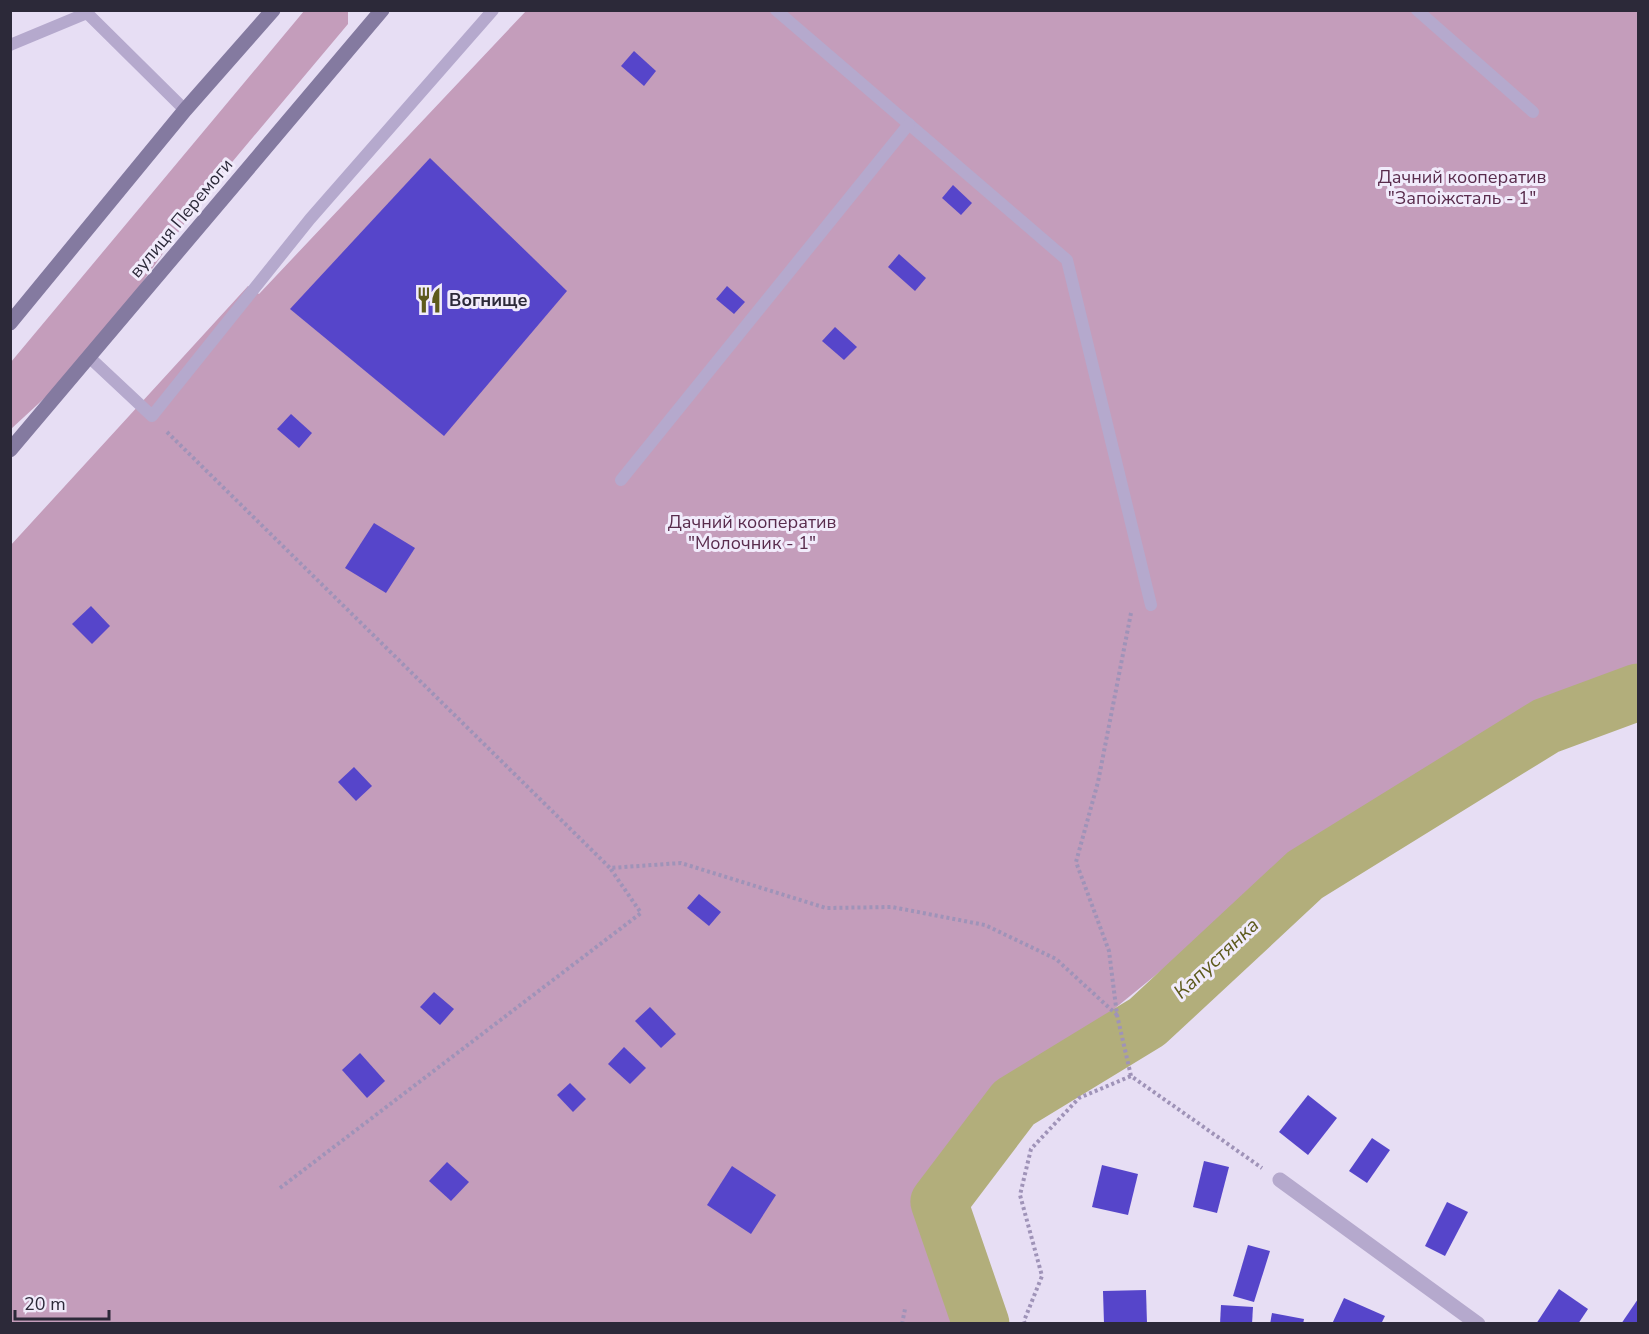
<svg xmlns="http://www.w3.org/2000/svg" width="1649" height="1334" font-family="'Nunito Sans',sans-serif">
<rect width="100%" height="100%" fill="#e7def4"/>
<g fill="#c49dbb">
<path d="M304 11H348V24L207 192 89 357 11 429V362Z"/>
<path d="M526 11H1638V665L1536 703 1315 851 1190 947 1075 1041 1001 1087 916 1190 961 1323H11L10 546 248 286 259 294Z"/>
</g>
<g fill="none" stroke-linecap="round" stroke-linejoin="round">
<path stroke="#b2ae7b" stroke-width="57" d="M981 1324 939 1202 1014 1103 1147 1022 1305 875 1546 726 1638 692"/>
</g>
<g fill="#5645ca">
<path d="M634 51 656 71 644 86 621 66Z"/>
<path d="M430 158 567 291 444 436 290 309Z"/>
<path d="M953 185 972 203 961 215 942 198Z"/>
<path d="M899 254 926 278 915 291 888 267Z"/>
<path d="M727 286 745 302 734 314 716 299Z"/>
<path d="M835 327 857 347 844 360 822 341Z"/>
<path d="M291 414 312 433 299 448 277 429Z"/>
<path d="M374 523 415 548 386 593 345 568Z"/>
<path d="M91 606 110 626 92 644 72 624Z"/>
<path d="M354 767 372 786 356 801 338 782Z"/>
<path d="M699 894 721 912 709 926 687 908Z"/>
<path d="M434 992 454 1009 440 1025 420 1007Z"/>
<path d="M650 1007 676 1034 661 1048 635 1021Z"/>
<path d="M624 1047 646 1068 630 1084 608 1064Z"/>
<path d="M360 1053 385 1081 367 1098 342 1070Z"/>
<path d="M570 1083 586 1099 573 1112 557 1095Z"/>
<path d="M1308 1095 1337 1118 1308 1155 1279 1132Z"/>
<path d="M1372 1138 1390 1150 1367 1183 1349 1171Z"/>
<path d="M1204 1161 1229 1167 1217 1213 1193 1207Z"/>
<path d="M447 1162 469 1182 451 1201 429 1181Z"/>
<path d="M1102 1165 1138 1174 1128 1215 1092 1207Z"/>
<path d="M732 1166 776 1195 751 1234 707 1205Z"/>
<path d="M1447 1202 1468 1212 1445 1256 1425 1246Z"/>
<path d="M1248 1245 1270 1251 1254 1302 1233 1296Z"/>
<path d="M1559 1289 1588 1309 1578 1324H1536Z"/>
<path d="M1146 1290 1147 1324H1104L1103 1291Z"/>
<path d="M1344 1298 1385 1316 1381 1324H1332Z"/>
<path d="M1638 1299V1324H1621Z"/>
<path d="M1221 1305 1253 1307 1252 1324H1220Z"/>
<path d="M1272 1313 1304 1319 1303 1324H1270Z"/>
</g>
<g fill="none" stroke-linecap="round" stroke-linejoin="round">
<g stroke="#9f93b8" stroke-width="4" stroke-dasharray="3 3" stroke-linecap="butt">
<path d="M167 432 610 868 681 863 826 908 892 907 985 925 1056 959 1117 1015"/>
<path d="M1131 613 1098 782 1076 862 1109 951 1117 1015 1131 1076 1262 1168"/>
<path d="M280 1188 641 913 610 868"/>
<path d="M902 1324 905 1309"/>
<path d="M1025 1324 1024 1321 1042 1276 1020 1195 1031 1149 1079 1098 1131 1076"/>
</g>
<g stroke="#b5a9cd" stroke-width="12">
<path d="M776 10 1067 260 1151 605"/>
<path d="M1417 10 1533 112"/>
<path d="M10 45 87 13 185 110"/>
<path d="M89 357 152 416 310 219 493 10"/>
<path d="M621 480 909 124"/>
</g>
<path stroke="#b5a9cd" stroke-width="15" d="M1280 1180 1478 1324"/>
<g stroke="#847aa0" stroke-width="15">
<path d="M10 323 185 110 273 10"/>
<path d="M10 450 382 10"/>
</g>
</g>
<defs>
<g id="restaurant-bare" transform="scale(2.07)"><path d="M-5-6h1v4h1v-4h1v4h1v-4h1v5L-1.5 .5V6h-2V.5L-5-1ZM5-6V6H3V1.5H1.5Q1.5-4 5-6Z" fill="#5d5a1c" stroke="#f1ebfb" stroke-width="2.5" paint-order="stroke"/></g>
</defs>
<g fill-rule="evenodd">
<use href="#restaurant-bare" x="429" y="300"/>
</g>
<g text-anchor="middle" stroke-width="6" stroke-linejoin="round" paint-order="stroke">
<g font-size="18" fill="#592c4d" stroke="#f1ebfb">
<text x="1462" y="183">Дачний кооператив<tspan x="1462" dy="21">"Запоіжсталь - 1"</tspan></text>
<text x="752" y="528">Дачний кооператив<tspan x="752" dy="21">"Молочник - 1"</tspan></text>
</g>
<g font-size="18" fill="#2c2939" stroke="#f1ebfb">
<text transform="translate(181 218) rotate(-50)" y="6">вулиця Перемоги</text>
</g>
<g font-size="18" font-weight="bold" fill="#2c2939" stroke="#f1ebfb" text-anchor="start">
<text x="449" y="306">Вогнище</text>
</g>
<g font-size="20" font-style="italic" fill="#5d5a1c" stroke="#f1ebfb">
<text transform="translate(1216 958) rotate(-43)" y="7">Капустянка</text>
</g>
</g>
<rect width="1649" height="1334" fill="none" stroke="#2c2939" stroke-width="24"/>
<path d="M15 1310v9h94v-9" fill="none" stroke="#2c2939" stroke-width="3"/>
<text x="24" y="1310" font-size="18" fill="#2c2939" stroke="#f1ebfb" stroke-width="4.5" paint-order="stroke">20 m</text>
</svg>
